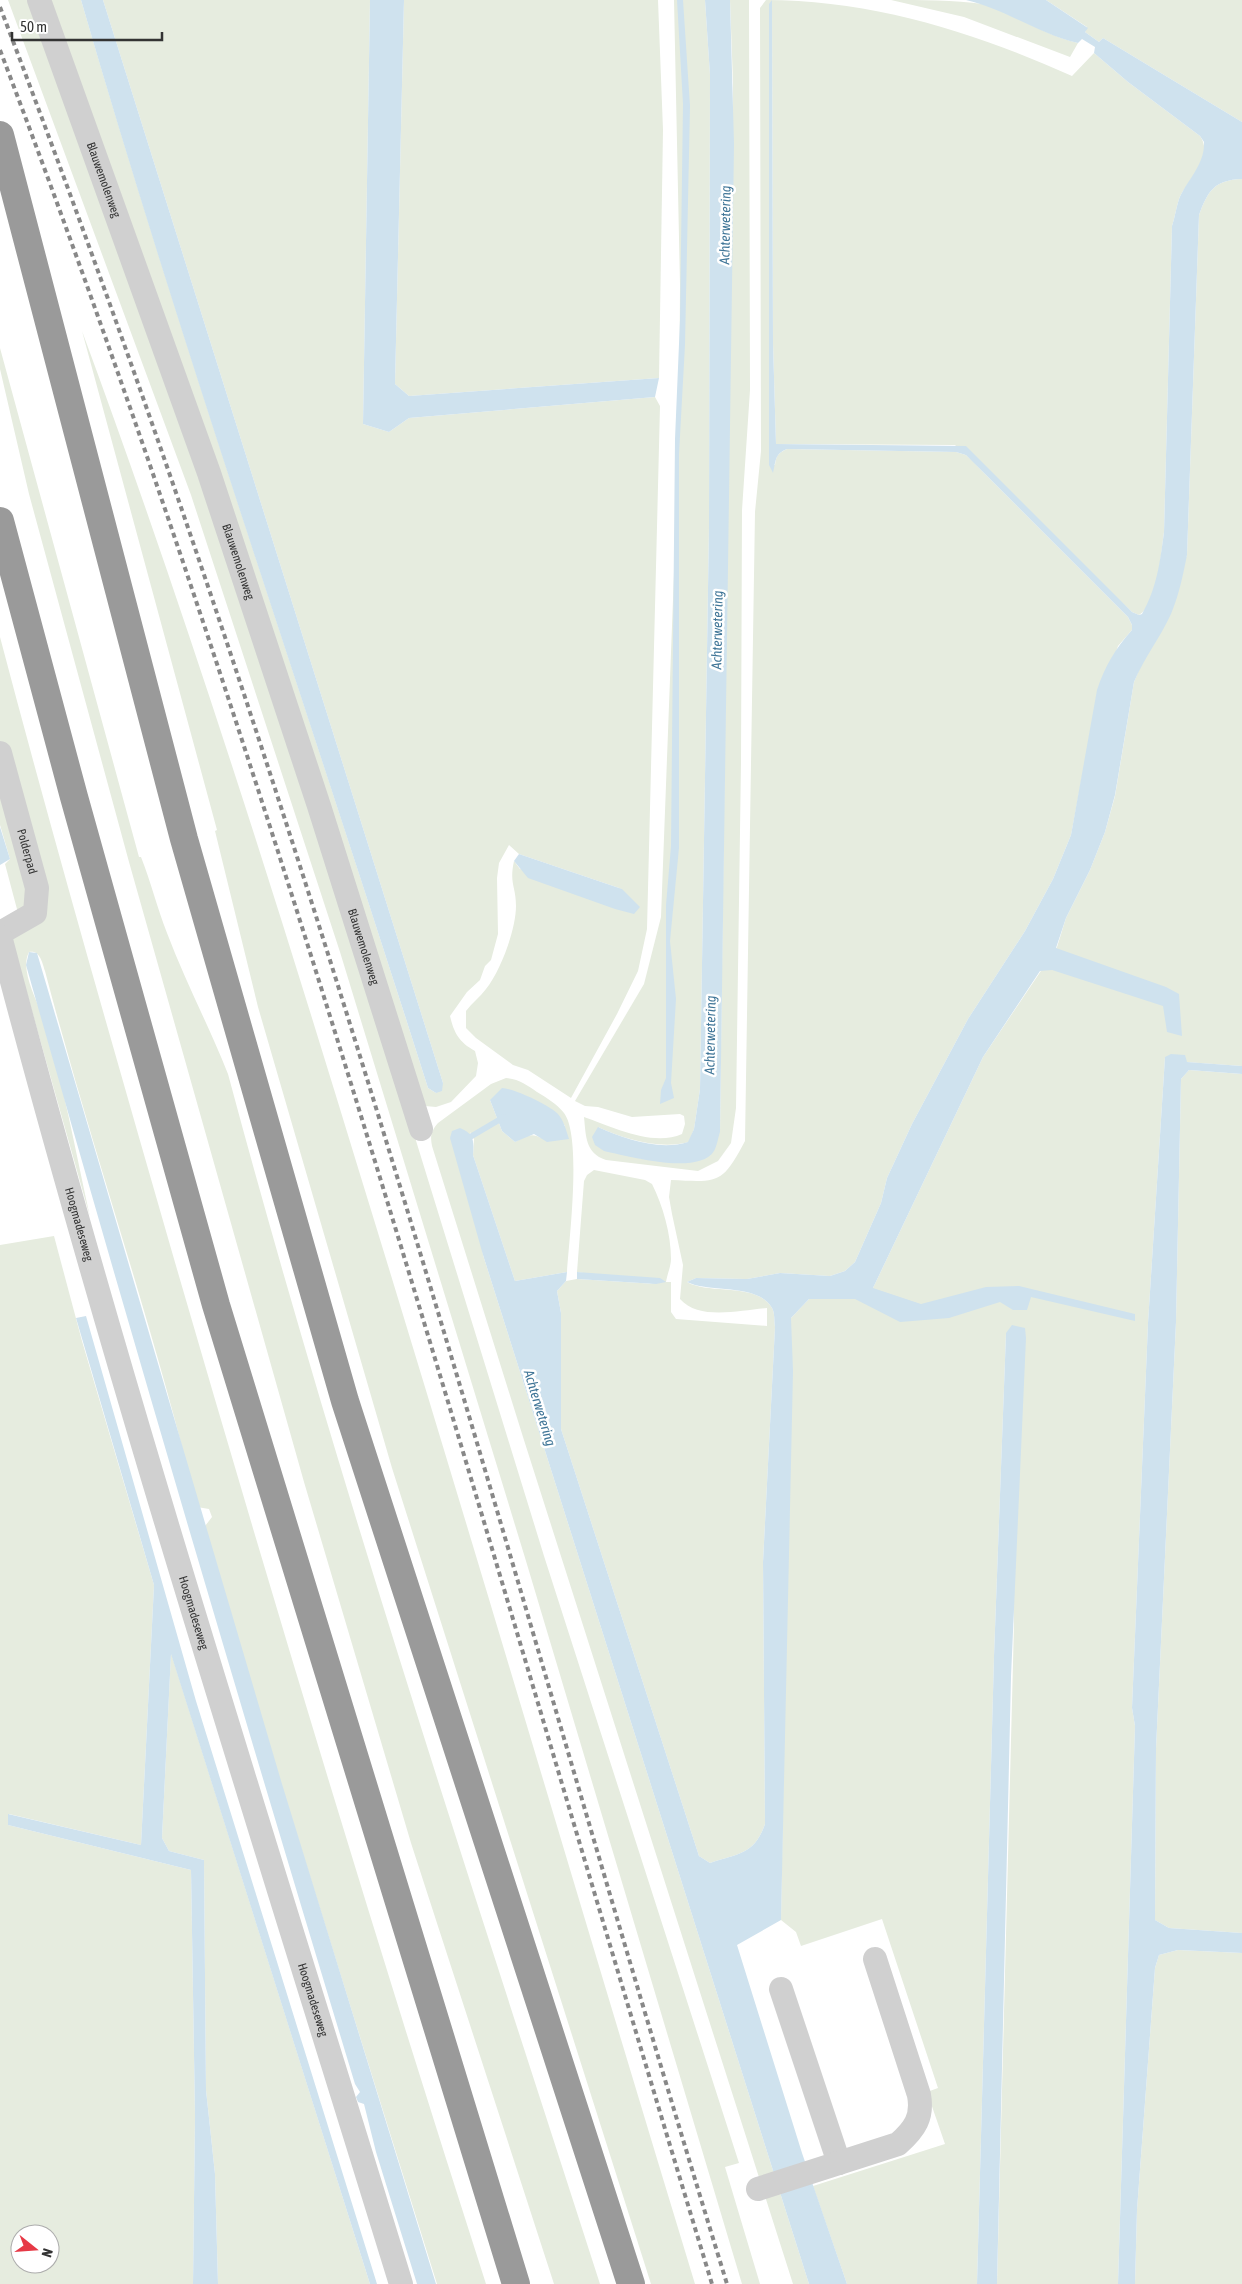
<svg xmlns="http://www.w3.org/2000/svg" width="1242" height="2284" font-family="'Asap Condensed',sans-serif">
<rect width="100%" height="100%" fill="#fff"/>
<g fill="#e6ecdf" fill-rule="evenodd">
<path d="M8 0H30L162 364 356 946 544 1556 739 2163 725 2167 760 2284H742L526 1561 340 952 191 495Z"/>
<path d="M46 0H81C188 365 313 725 428 1088L436 1093 443 1083 103 0H370L363 424 389 432 409 418 655 397 660 406 647 929 638 971 617 1014 571 1098 528 1070 513 1065 476 1038 466 1028V1011C472 1003 480 997 486 989 501 970 516 929 516 906 516 886 509 884 514 861L520 869 622 889 519 854 509 845 499 863 497 878 498 934 491 960 485 966 480 980 467 992 450 1016C454 1033 459 1042 475 1051L478 1063 476 1076 451 1102 436 1107 425 1106Z"/>
<path d="M404 0H658L663 130 659 378 409 396 395 384Z"/>
<path d="M674 0H705L710 75 709 526 700 1089 694 1129 689 1142C659 1150 625 1139 598 1127L641 1159 720 1132 733 83 730 0H749L750 390 742 510 741 762 736 1108 731 1143 718 1161 698 1171 606 1160C585 1153 586 1136 584 1117 612 1127 653 1147 682 1134L685 1124 684 1116 680 1114 632 1117 598 1107 585 1106 575 1101 644 984 661 917 679 441 680 285Z"/>
<path d="M766 0C872 0 977 33 1072 76L1094 53 1128 82 1200 136C1215 157 1186 181 1179 199 1176 208 1175 217 1172 226L1164 532C1161 552 1158 604 1139 615L1132 612 955 445 776 444 773 343 772 1 769 465H775C776 456 778 453 787 449L956 452 966 455 1128 617 1132 625V630L1118 646 1092 724 1071 835 1053 879 1025 931 968 1019 912 1124 887 1178 881 1203 855 1262 845 1271 830 1276 780 1273 747 1279 696 1278 687 1282C709 1295 757 1282 772 1308 775 1313 774 1321 775 1327L763 1562 765 1824C754 1855 739 1853 710 1863L699 1856 561 1429V1313L557 1291 566 1281 577 1279 656 1284 577 1272 584 1181 587 1175 594 1170 645 1180 652 1184C663 1206 671 1234 671 1259 671 1266 667 1275 666 1282H671V1312L676 1319 767 1326V1308C741 1310 699 1321 680 1299L683 1265 672 1214 669 1197 671 1180C718 1182 722 1185 745 1141L755 512 761 451 760 8Z"/>
<path d="M891 0C920 0 955 0 983 4 1016 15 1044 35 1078 43L1070 57 964 17Z"/>
<path d="M1046 0H1242V122L1103 38 1099 42 1085 32 1087 27Z"/>
<path d="M1242 179V1066L1186 1062 1165 1057 1148 1323 1132 1708 1135 1726 1118 2284H997L1014 1624 1006 1333 994 1656 977 2284H847L813 2186 945 2144 927 2092 938 2088 882 1919 801 1946 796 1932 781 1920 791 1318 809 1299H855L873 1288 983 1057 1057 947 1066 918 1090 870 1105 832 1115 796 1134 682 1187 555 1199 215C1208 191 1214 180 1242 179Z"/>
<path d="M82 331C184 607 273 889 359 1171 473 1541 582 1913 695 2284H651L392 1468 258 1007 215 831 217 830Z"/>
<path d="M0 348 139 857H141C151 882 157 908 167 933 185 981 209 1026 228 1074 337 1481 471 1883 600 2284H554L411 1843 304 1482 129 862 29 494 0 369Z"/>
<path d="M0 637C54 842 113 1047 172 1252 272 1597 376 1942 486 2284H437L202 1530 212 1517 209 1509 197 1507C154 1326 92 1151 45 971 42 962 40 950 29 952 20 969 35 996 41 1013 63 1079 75 1149 90 1217L12 940 22 928 5 864 10 859 0 825Z"/>
<path d="M1189 1070 1242 1074V1933L1169 1928 1155 1920 1156 1749 1176 1322 1181 1079Z"/>
<path d="M506 1078C519 1079 527 1085 537 1092 547 1098 557 1104 564 1113 582 1137 569 1240 567 1272L515 1281 473 1155 474 1139 470 1132 483 1255 809 2284H793L523 1437 432 1146C430 1136 431 1131 438 1123L491 1084ZM490 1100 556 1113 565 1126 541 1138C531 1132 525 1137 515 1142L502 1131Z"/>
<path d="M54 1236 82 1341 154 1585 141 1845 9 1814 8 1825 191 1870 195 2116 193 2284H0V1245ZM20 2234H50V2264H20Z"/>
<path d="M171 1653 370 2284H218L215 2174 206 2090 204 1860 169 1851 162 1838Z"/>
<path d="M1178 1950 1242 1953V2284H1135L1137 2210 1155 1968 1159 1955Z"/>
</g>
<g fill="#cfe2ee">
<path d="M81 0H103L443 1083 442 1091 436 1093 428 1088C313 725 187 365 81 0Z"/>
<path d="M370 0H404L395 384 409 396 659 378 655 397 409 418 389 432 363 424Z"/>
<path d="M677 0H683L690 106 685 345 679 454V848L670 941 676 999 671 1083 674 1098 660 1104 661 1090 666 1078V905L671 846 675 439 680 320 683 104Z"/>
<path d="M705 0H730L734 144 720 1132C718 1138 717 1146 714 1151 699 1176 627 1156 604 1151L595 1145 592 1137 598 1127C625 1139 659 1151 688 1142L694 1129 700 1089 709 526 710 75Z"/>
<path d="M772 0 773 343 776 444 966 446 1132 612 1139 615 1142 614C1157 588 1160 562 1164 532L1172 226C1175 217 1176 208 1179 199 1187 180 1205 165 1204 142L1200 136 1128 82 1094 53 1095 47 1082 39 1078 43C1039 34 1005 9 966 0H1046L1088 28 1085 32 1099 42 1103 38 1242 122V179C1214 180 1208 191 1199 215L1187 555C1183 575 1179 595 1171 614 1160 638 1144 658 1134 682L1115 795 1105 832 1090 870 1066 918 1056 948 1166 987 1179 994 1182 1036 1167 1032 1163 1006 1052 970 1040 971 983 1057 873 1288 921 1304 986 1287 1019 1286 1135 1314V1321L1031 1297 1027 1310H1013L1000 1302 949 1318 900 1322 855 1299H809L791 1318 793 1371 781 1920 737 1945 802 2153 847 2284H809L483 1255 450 1138 452 1131 460 1128C474 1134 474 1140 473 1155L515 1281 567 1272 566 1281 557 1291 561 1313V1429L699 1856 710 1863C739 1853 754 1855 765 1824L763 1562 775 1327C774 1321 775 1313 772 1308 758 1283 709 1293 687 1282L696 1278 747 1279 780 1273 830 1276 845 1271 855 1262 881 1203 887 1178 912 1124 968 1019 1025 931 1053 879 1071 835 1097 690C1105 666 1115 649 1132 630V625L1128 617 966 455 956 452 787 449C774 454 776 462 773 473L769 465V4Z"/>
<path d="M0 827 10 859 0 865Z"/>
<path d="M519 854 622 889 640 907 634 914 615 909 528 878 514 861Z"/>
<path d="M29 952 37 953 282 1784 436 2284H417L376 2152 364 2104 358 2102 356 2097 360 2092 355 2084C242 1712 132 1339 26 965Z"/>
<path d="M1171 1054 1185 1055 1187 1062 1242 1066V1074L1189 1070 1181 1079 1176 1322 1156 1749 1155 1920 1169 1928 1242 1933V1953L1178 1950 1159 1955 1155 1968 1137 2210 1135 2284H1118L1135 1726 1132 1708 1148 1323 1165 1057Z"/>
<path d="M502 1088C515 1089 547 1104 557 1113 564 1120 566 1130 569 1139L547 1142 534 1134 515 1142 502 1131 490 1100Z"/>
<path d="M577 1272 660 1278 666 1282 656 1284 577 1279Z"/>
<path d="M86 1316 196 1701 377 2284H370L171 1654 162 1838 169 1851 204 1860 206 2090 215 2174 218 2284H193L195 2116 191 1870 8 1825V1814L141 1845 154 1585 76 1318Z"/>
<path d="M1012 1325 1025 1328 1026 1338 1011 1677 997 2284H977L994 1656 1006 1333Z"/>
</g>
<g fill="none" stroke-linecap="round" stroke-linejoin="round">
<path stroke="#cfe2ee" stroke-width="6" d="M465 1140 504 1117"/>
<g stroke="#d0d0d0" stroke-width="24">
<path id="s1" d="M39 0 209 473 319 806 421 1129"/>
<path id="s2" d="M0 753 37 888 35 913 0 933"/>
<path id="s3" d="M0 936C119 1390 263 1836 401 2284"/>
<path d="M781 1989 839 2163"/>
<path d="M758 2189 898 2144C915 2129 923 2117 919 2095L875 1959"/>
</g>
<g stroke="#9a9a9a" stroke-width="28">
<path d="M0 135 184 839 345 1401 631 2284"/>
<path d="M0 521 74 797 216 1305 516 2284"/>
</g>
<g stroke="#888" stroke-width="4" stroke-dasharray="5 4" stroke-linecap="butt">
<path d="M0 7C157 418 295 837 422 1259 525 1600 622 1943 727 2284"/>
<path d="M0 50C278 781 484 1536 712 2284"/>
</g>
</g>
<g text-anchor="middle" stroke-width="5" stroke-linejoin="round" paint-order="stroke">
<g font-size="12" fill="#333" stroke="#fff">
<text dy="4" stroke="none"><textPath href="#s1" startOffset="191">Blauwemolenweg</textPath></text>
<text dy="4" stroke="none"><textPath href="#s1" startOffset="596">Blauwemolenweg</textPath></text>
<text dy="4" stroke="none"><textPath href="#s2" startOffset="102">Polderpad</textPath></text>
<text dy="4" stroke="none"><textPath href="#s1" startOffset="1001">Blauwemolenweg</textPath></text>
<text dy="4" stroke="none"><textPath href="#s3" startOffset="299">Hoogmadeseweg</textPath></text>
<text dy="4" stroke="none"><textPath href="#s3" startOffset="704">Hoogmadeseweg</textPath></text>
<text dy="4" stroke="none"><textPath href="#s3" startOffset="1109">Hoogmadeseweg</textPath></text>
</g>
<g font-size="14" font-style="italic" fill="#3f7597" stroke="#fff">
<text transform="translate(725 225) rotate(-89)" y="5">Achterwetering</text>
<text transform="translate(717 630) rotate(-89)" y="5">Achterwetering</text>
<text transform="translate(710 1035) rotate(-89)" y="5">Achterwetering</text>
<text transform="translate(540 1408) rotate(73)" y="5">Achterwetering</text>
</g>
</g>
<g transform="translate(35 2249) rotate(107)"><circle r="24" fill="#ffffff" stroke="#adadad"/>
<path d="M0-4L9 19L0 12L-9 19Z" fill="#e63946"/>
<text y="-8" font-size="14" font-weight="bold" text-anchor="middle" fill="#333333">N</text>
</g>
<path d="M12 32v8h150v-8" fill="none" stroke="#333333" stroke-width="2.5"/>
<text x="20" y="32" font-size="15" fill="#333333" stroke="#ffffff" stroke-width="4" paint-order="stroke">50 m</text>
</svg>
